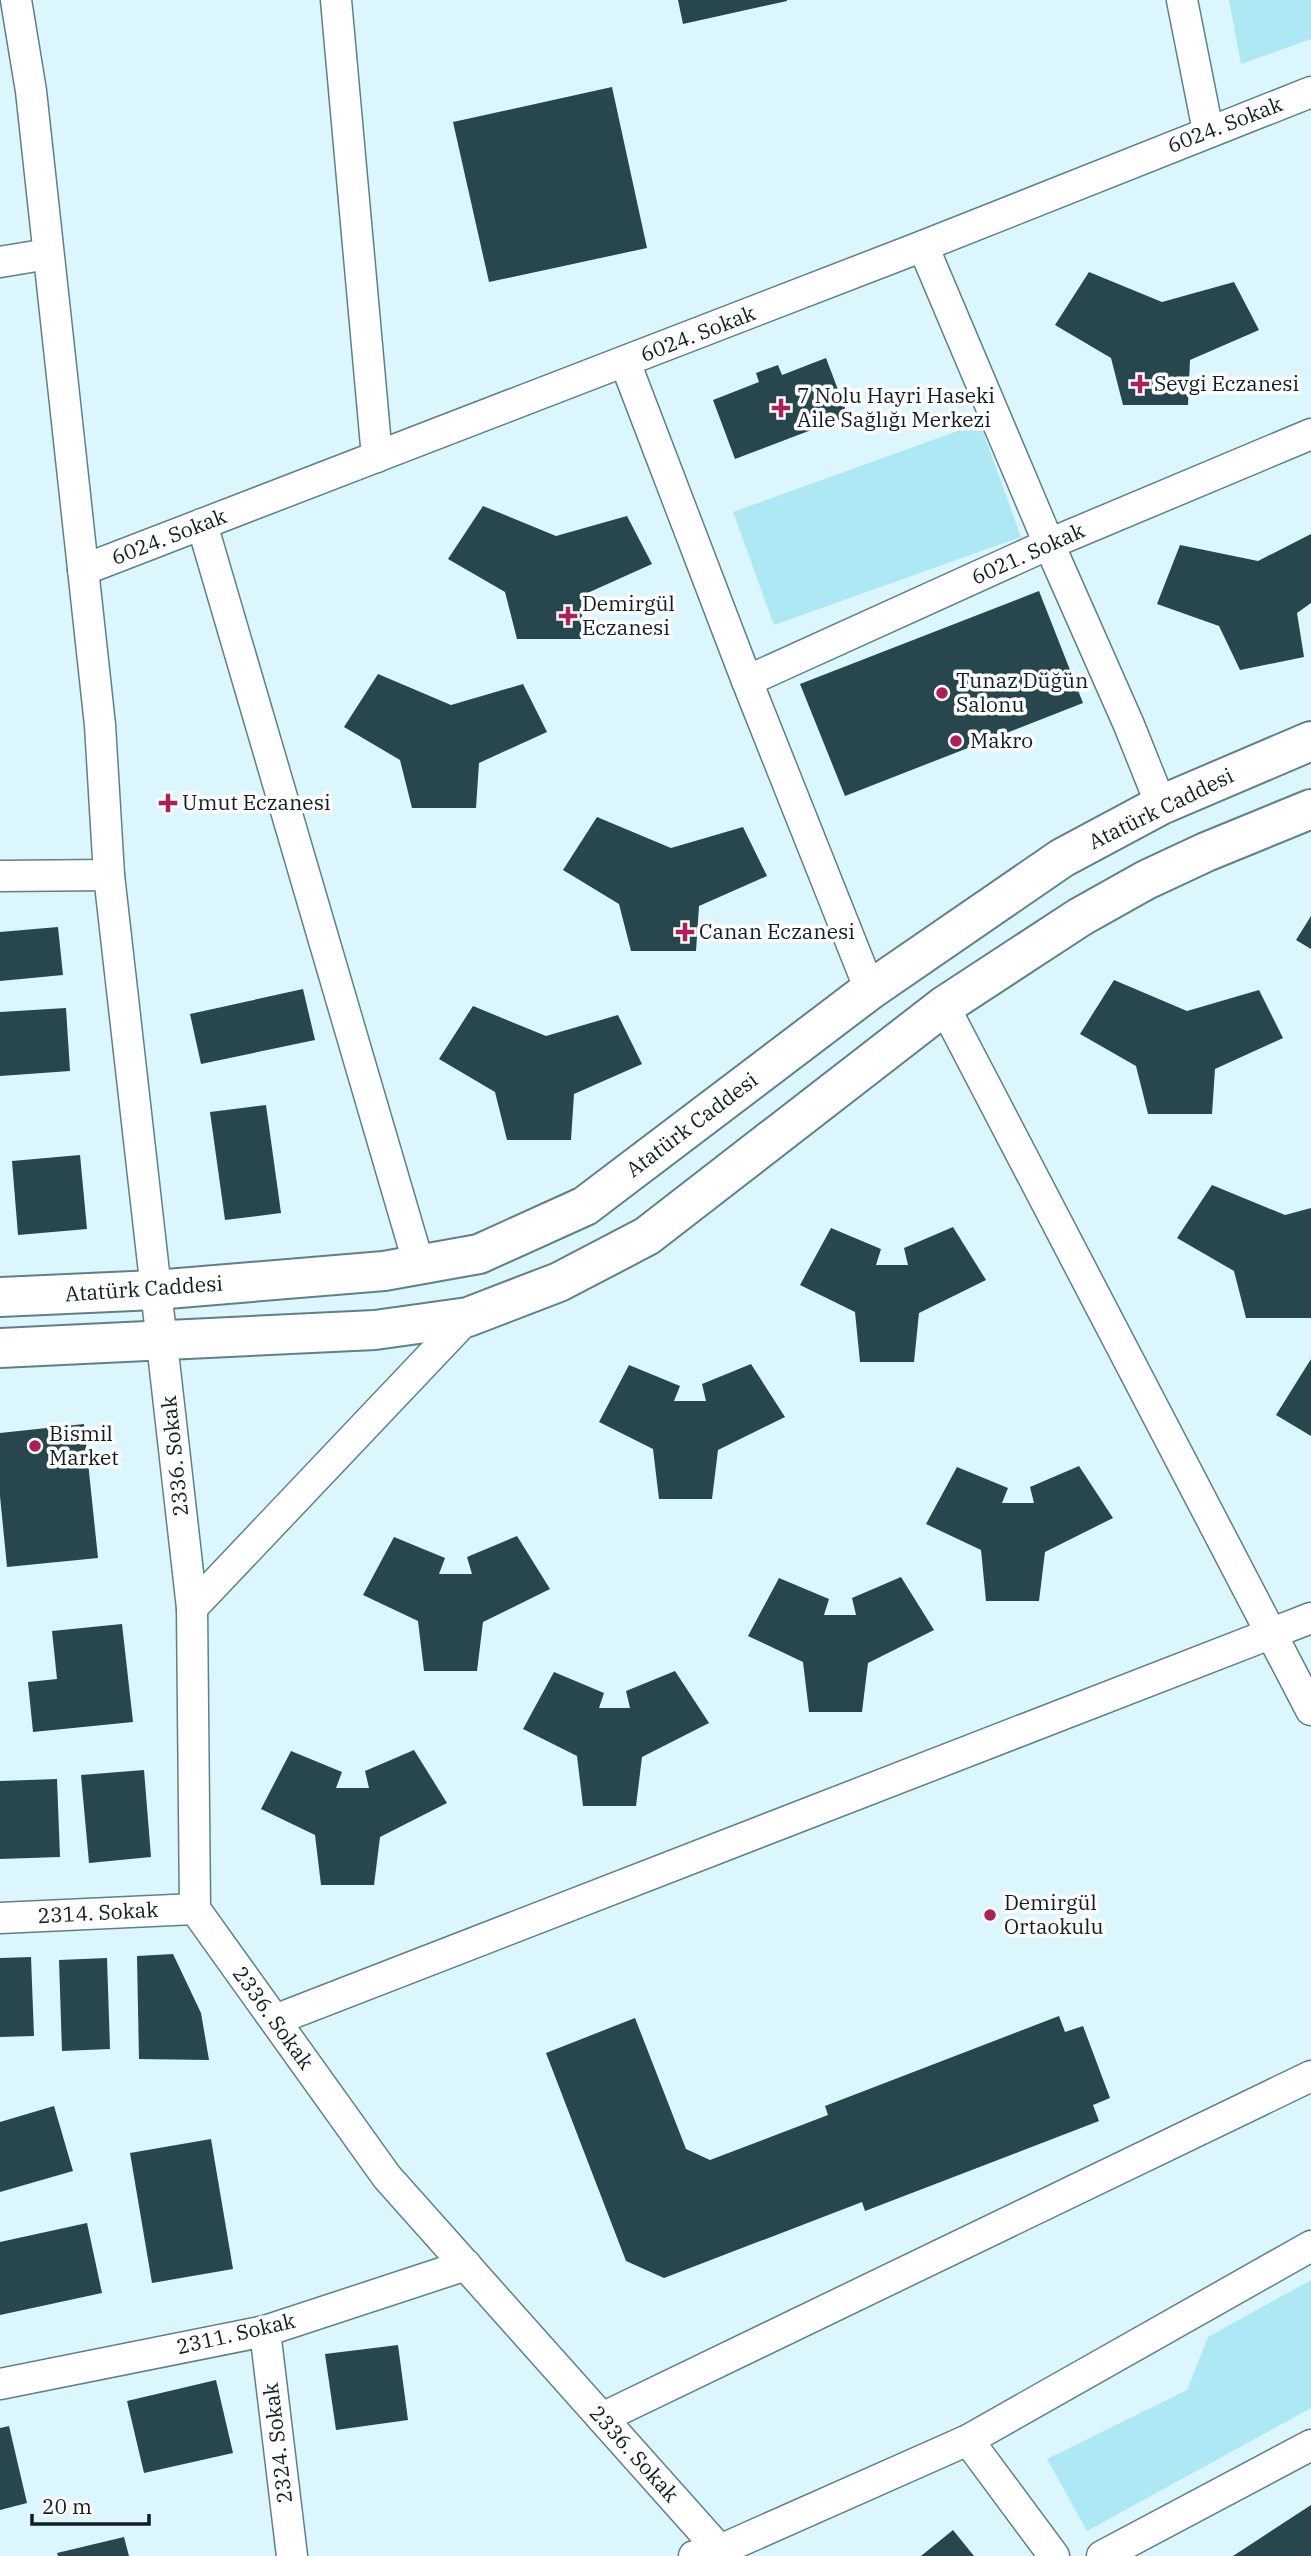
<svg xmlns="http://www.w3.org/2000/svg" width="1311" height="2556" font-family="'IBM Plex Serif',serif">
<rect width="100%" height="100%" fill="#dbf6fd"/>
<g fill="#aee8f4">
<path d="M1229 0H1311V39L1241 64Z"/>
<path d="M980 423 1021 537 774 625 733 512Z"/>
<path d="M1311 2280V2408L1087 2531 1047 2459 1187 2390 1208 2337Z"/>
</g>
<g fill="#28464d">
<path d="M678 0H787V1L683 24Z"/>
<path d="M612 87 647 248 489 282 453 122Z"/>
<path d="M1089 272 1162 302 1234 282 1259 330 1190 360 1188 405H1123L1111 358 1055 325Z"/>
<path d="M826 358 848 416 735 459 713 400 759 382 756 373 778 365 782 375Z"/>
<path d="M483 506 556 536 627 516 652 564 583 595 581 639H517L505 592 448 559Z"/>
<path d="M1311 534V603L1297 613 1304 657 1240 670 1219 626 1157 604 1180 545 1258 561Z"/>
<path d="M1039 591 1083 703 845 796 800 684Z"/>
<path d="M378 674 451 705 523 684 547 732 479 763 476 808H412L400 760 344 727Z"/>
<path d="M597 817 671 848 743 827 767 876 699 906 696 951H631L619 904 563 870Z"/>
<path d="M1311 916V949L1296 940Z"/>
<path d="M58 927 63 975 0 981V932Z"/>
<path d="M1114 980 1187 1011 1259 990 1283 1038 1215 1069 1212 1114H1148L1136 1066 1080 1034Z"/>
<path d="M303 989 315 1040 201 1064 190 1014Z"/>
<path d="M473 1006 546 1036 618 1015 642 1064 574 1094 571 1140H507L495 1092 439 1059Z"/>
<path d="M66 1008 70 1071 0 1076V1012Z"/>
<path d="M266 1105 281 1213 225 1220 210 1112Z"/>
<path d="M80 1155 87 1229 18 1235 12 1161Z"/>
<path d="M1212 1185 1285 1215 1311 1208V1318H1246L1234 1271 1177 1238Z"/>
<path d="M953 1227 986 1280 919 1313 914 1362H860L855 1312 800 1285 831 1228 881 1249 876 1265H908L904 1248Z"/>
<path d="M1311 1359V1436L1276 1415Z"/>
<path d="M751 1364 785 1417 718 1450 712 1499H659L653 1449 599 1422 629 1365 680 1386 674 1401H706L702 1384Z"/>
<path d="M84 1424 98 1558 7 1567 0 1496V1433Z"/>
<path d="M1079 1466 1113 1518 1045 1552 1039 1601H986L981 1550 926 1524 957 1467 1008 1488 1002 1503H1034L1030 1487Z"/>
<path d="M517 1536 550 1589 483 1622 477 1671H424L418 1621 363 1595 394 1537 445 1558 439 1574H472L467 1557Z"/>
<path d="M901 1577 934 1630 868 1663 862 1712H809L803 1662 748 1636 779 1578 829 1599 824 1615H856L852 1598Z"/>
<path d="M122 1624 133 1722 33 1732 28 1682 57 1679 52 1631Z"/>
<path d="M675 1671 709 1723 642 1757 636 1806H583L577 1756 523 1729 554 1672 604 1693 599 1708H630L626 1691Z"/>
<path d="M414 1750 447 1803 380 1837 374 1885H321L315 1835 261 1809 291 1751 342 1772 336 1788H369L365 1771Z"/>
<path d="M144 1770 151 1857 89 1863 81 1775Z"/>
<path d="M57 1779 60 1857 0 1859V1781Z"/>
<path d="M173 1954 201 2013 209 2060 139 2059 137 1956Z"/>
<path d="M31 1957 34 2036 0 2037V1958Z"/>
<path d="M107 1958 110 2049 62 2051 59 1960Z"/>
<path d="M1059 2016 1065 2032 1083 2026 1110 2098 1093 2105 1099 2121 865 2211 862 2202 664 2278 626 2261 546 2053 635 2018 686 2149 710 2160 828 2115 825 2106Z"/>
<path d="M54 2106 73 2171 0 2192V2122Z"/>
<path d="M211 2139 233 2269 152 2283 130 2153Z"/>
<path d="M87 2223 102 2293 0 2315V2242Z"/>
<path d="M398 2345 408 2420 336 2430 325 2354Z"/>
<path d="M216 2380 233 2453 144 2473 127 2401Z"/>
<path d="M9 2426 27 2503 0 2510V2428Z"/>
<path d="M1311 2505V2556H1233Z"/>
<path d="M953 2530 974 2556H921Z"/>
<path d="M124 2537 129 2556H58L57 2553Z"/>
</g>
<g fill="none" stroke-linecap="round" stroke-linejoin="round">
<g stroke="#608087" stroke-width="33">
<g id="minor">
<path d="M16 0 31 91 100 725 109 875 192 1608 195 1909 387 2177 725 2556"/>
<path d="M336 0 377 457"/>
<path d="M1182 0 1208 131"/>
<path d="M923 246 1049 544 1129 725 1161 805"/>
<path d="M0 262 48 254"/>
<path d="M625 362 747 681 870 990"/>
<path d="M202 524 419 1265"/>
<path d="M83 570 923 246 1311 92"/>
<path d="M747 681 1049 544 1311 434"/>
<path d="M0 876 109 875"/>
<path d="M944 1006 1311 1710"/>
<path d="M192 1608 468 1317"/>
<path d="M0 1918 195 1909"/>
<path d="M275 2020 1311 1618"/>
<path d="M265 2331 292 2556"/>
<path d="M0 2384 265 2331 466 2265"/>
<path d="M602 2418 1311 2076"/>
<path d="M968 2440 1054 2556"/>
<path d="M694 2556 720 2550 968 2440 1311 2246"/>
<path d="M1102 2556 1311 2445"/>
</g>
</g>
<g stroke="#608087" stroke-width="42">
<g id="secondary">
<path d="M0 1297 155 1290 384 1271 479 1254 585 1206 870 990 1062 858 1161 805 1311 741"/>
<path d="M0 1348 375 1330 468 1317 559 1282 647 1236 944 1006 1080 917 1146 880 1206 852 1311 809"/>
</g>
</g>
<use href="#minor" stroke="#fff" stroke-width="30"/>
<use href="#secondary" stroke="#fff" stroke-width="38"/>
</g>
<g fill="#ae1f58" stroke="#fefefe" stroke-width="2.5">
<path d="M1136.5 373.5h7v7h7v7h-7v7h-7v-7h-7v-7h7z"/>
<path d="M777.5 397.5h7v7h7v7h-7v7h-7v-7h-7v-7h7z"/>
<path d="M564.5 605.5h7v7h7v7h-7v7h-7v-7h-7v-7h7z"/>
<circle cx="942" cy="693" r="7"/>
<circle cx="956" cy="741" r="7"/>
<path d="M164.5 792.5h7v7h7v7h-7v7h-7v-7h-7v-7h7z"/>
<path d="M681.5 921.5h7v7h7v7h-7v7h-7v-7h-7v-7h7z"/>
<circle cx="35" cy="1446" r="7"/>
<circle cx="990" cy="1915" r="7"/>
</g>
<g text-anchor="middle" stroke-width="7" stroke-linejoin="round" paint-order="stroke">
<g font-size="21" fill="#111e21" stroke="#fefefe">
<text transform="translate(1225 125) rotate(-21)" y="7">6024. Sokak</text>
<text transform="translate(698 334) rotate(-21)" y="7">6024. Sokak</text>
<text transform="translate(169 537) rotate(-21)" y="7">6024. Sokak</text>
<text transform="translate(1028 554) rotate(-24)" y="7">6021. Sokak</text>
<text transform="translate(1161 809) rotate(-26)" y="7">Atatürk Caddesi</text>
<text transform="translate(692 1125) rotate(-37)" y="7">Atatürk Caddesi</text>
<text transform="translate(144 1289) rotate(-4)" y="7">Atatürk Caddesi</text>
<text transform="translate(175 1456) rotate(-96)" y="7">2336. Sokak</text>
<text transform="translate(98 1913) rotate(-3)" y="7">2314. Sokak</text>
<text transform="translate(273 2018) rotate(54)" y="7">2336. Sokak</text>
<text transform="translate(236 2334) rotate(-13)" y="7">2311. Sokak</text>
<text transform="translate(278 2443) rotate(-97)" y="7">2324. Sokak</text>
<text transform="translate(634 2454) rotate(48)" y="7">2336. Sokak</text>
</g>
<g font-size="21" fill="#111e21" stroke="#fefefe" text-anchor="start">
<text x="1154" y="391">Sevgi Eczanesi</text>
<text x="797" y="403">7 Nolu Hayri Haseki<tspan x="797" dy="24">Aile Sağlığı Merkezi</tspan></text>
<text x="582" y="611">Demirgül<tspan x="582" dy="24">Eczanesi</tspan></text>
<text x="956" y="688">Tunaz Düğün<tspan x="956" dy="24">Salonu</tspan></text>
<text x="970" y="748">Makro</text>
<text x="182" y="810">Umut Eczanesi</text>
<text x="699" y="939">Canan Eczanesi</text>
<text x="49" y="1441">Bismil<tspan x="49" dy="24">Market</tspan></text>
<text x="1004" y="1910">Demirgül<tspan x="1004" dy="24">Ortaokulu</tspan></text>
</g>
</g>
<path d="M32 2514v10h117v-10" fill="none" stroke="#111e21" stroke-width="3.5"/>
<text x="42" y="2514" font-size="21" fill="#111e21" stroke="#fefefe" stroke-width="5" paint-order="stroke">20 m</text>
</svg>
